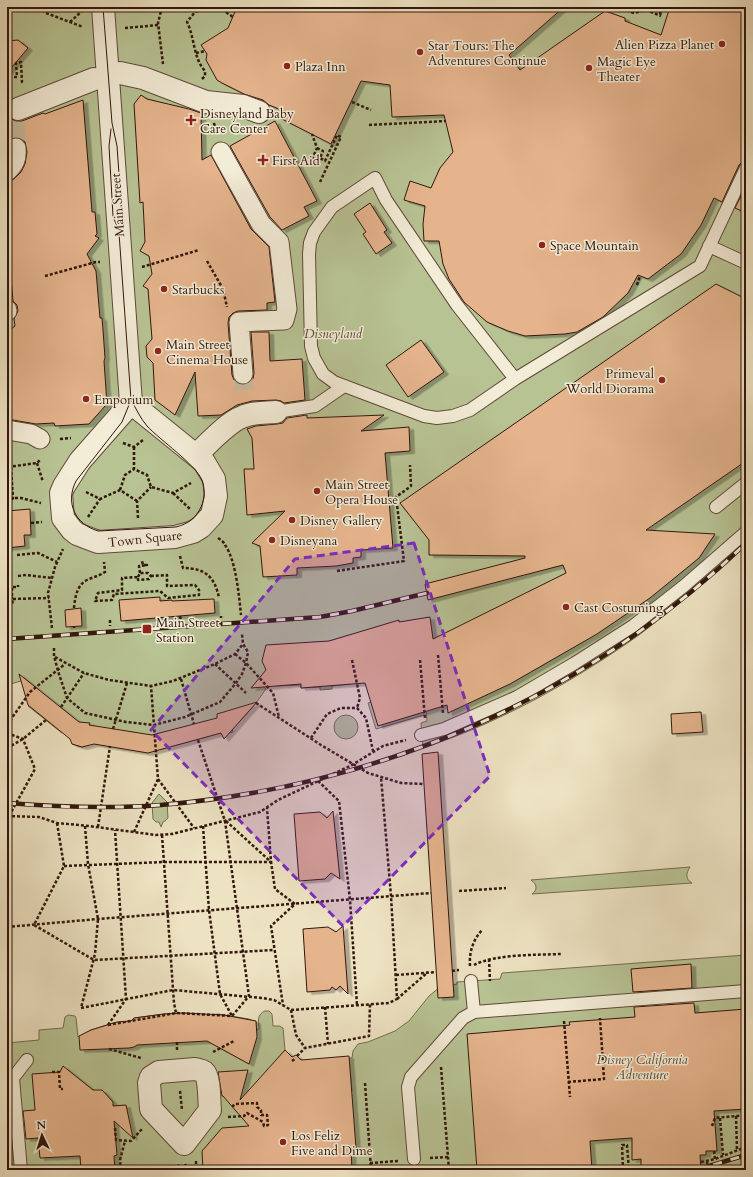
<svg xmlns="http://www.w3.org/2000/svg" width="753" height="1177" font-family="Cardo,serif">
<defs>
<filter id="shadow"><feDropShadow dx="4.5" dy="2.5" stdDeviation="0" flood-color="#0004"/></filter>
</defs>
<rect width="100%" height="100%" fill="#ede2c2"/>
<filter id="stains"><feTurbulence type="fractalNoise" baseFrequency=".005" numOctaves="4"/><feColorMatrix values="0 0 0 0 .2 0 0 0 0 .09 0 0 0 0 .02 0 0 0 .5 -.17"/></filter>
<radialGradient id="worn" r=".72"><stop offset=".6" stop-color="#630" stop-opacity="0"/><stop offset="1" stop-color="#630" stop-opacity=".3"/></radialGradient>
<g fill="#b8c394" stroke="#746c50">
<path d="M7 7H746V546C723 568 697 589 672 609 658 620 644 632 629 642 565 686 496 724 423 748L421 723 427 721 422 660 348 661 350 684 332 686V689L320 690V687L301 688V685L275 686 276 676 260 684 266 689 256 703 241 720 236 714 230 720 233 732 222 735 221 733 162 749 87 743 86 746 82 747 72 744 74 731 67 727 62 733 28 706 35 698 21 681 7 685Z"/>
<path d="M371 702 424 712V715L376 729 368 703Z"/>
<circle cx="346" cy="727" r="12"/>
<path d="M159 794 167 802 168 818 165 821 163 822 161 827 159 822H156L153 819 152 803Z"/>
<path d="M690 867C686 873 685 879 692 883L532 894C538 890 537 884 531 880Z"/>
<path d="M746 955V1170H7V1043L39 1040V1030L63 1028 65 1017 68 1015 75 1016 76 1018 78 1037 91 1030 113 1023 131 1021 134 1018 164 1014 184 1013 211 1015 218 1014 249 1019 256 1022 257 1030 259 1029C258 1022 257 1014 265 1011H269L272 1014 273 1026H279L283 1028 285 1050 273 1064 352 1091 349 1058H352L353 1051 358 1044 368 1042 395 1031 409 1021 429 996 440 987 457 984V982L500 979 502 973Z"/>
</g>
<g fill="#e5b48d" stroke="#31160c" filter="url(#shadow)">
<path d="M237 7H564L509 55 520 70 605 11 625 18V21L661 35 670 7H746V161L742 162 739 165 722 202 714 198 701 225 681 254 648 279 638 275 628 293 603 317 577 332 565 334 525 336 508 331 487 322 464 302 449 279 443 264 439 241H424L423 224 425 206 404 200 410 181 431 188 440 168 453 152 444 115 392 117 390 85 361 81 331 144 280 118 289 113 269 105 263 100 244 94 222 83 217 80 206 60 207 54 201 45 228 28Z"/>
<path d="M18 40 28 48 7 73V41Z"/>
<path d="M141 95 147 99 189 109 201 113 202 160 211 155 251 229 269 247 275 302 267 303V310L238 311 233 313 229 317 228 323 232 375 234 380 238 384 243 385 249 383 253 379 254 373 251 332H269L270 361 302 359 305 400 284 403 281 401 276 400 252 401 237 405 221 415 198 416 195 372 175 415 155 400 153 363 147 357 146 346 152 339 148 289 143 286 152 274 149 256 140 251 145 242 143 202 140 203 134 104Z"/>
<path d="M83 100 92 212H95L97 234 95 236 99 238 87 254 96 271 100 318H102L103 330 105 358 104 361 107 404 89 424 55 426 54 423 36 424 7 419V344H11L10 330 15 326 14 319 18 311 17 305 13 301 7 233V182L14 179 21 172 25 164 27 152 25 142 21 138 15 137 10 139 7 142V117L16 121H22L43 113 45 114Z"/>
<path d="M275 121 317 201 304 207 309 216 282 230 270 217 230 146Z"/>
<path d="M746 186V213L735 208Z"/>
<path d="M370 203 387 230 384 232 392 243 376 254 363 234 366 232 354 214Z"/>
<path d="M716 284 746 299V461L646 530 715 534 699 558 650 598 597 634 510 684 448 713 447 705 378 726 365 683 301 688V684L251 688 266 670 262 661 266 645 329 641 399 620V622L430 617 433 639 566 573 563 565 428 600 425 584 525 558V556L429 555V540L400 503Z"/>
<path d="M421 340 444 372 408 397 386 365Z"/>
<path d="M307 415V418L384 415 361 431 409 427 410 451 385 453 393 548 361 550V557L353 558V563L336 566 297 568V575L263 577 260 546 252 543 285 511 247 515 244 469H254L252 438 247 429 256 426 277 424 283 423 287 418Z"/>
<path d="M30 509 31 535H24L25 546 7 548V511Z"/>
<path d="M160 597V601L172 600V601L214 599 215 613 121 621 119 600Z"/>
<path d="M81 608 82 626 66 627 65 610Z"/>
<path d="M19 674 79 722 90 723 89 725 152 735 217 718V714L257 702 224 739 221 733 148 753 94 744 82 747 72 744 70 739 28 705Z"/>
<path d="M701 712 703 732 672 734 671 714Z"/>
<path d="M438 752 454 997 438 998 422 754Z"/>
<path d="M333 811 340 879 331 873 325 879 299 881 294 814 320 812 327 818Z"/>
<path d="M343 926 348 994 340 986 336 990 332 987 330 990 307 992 303 929 328 927 336 932Z"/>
<path d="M691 964 692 988 633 992 631 969Z"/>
<path d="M694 1003 695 1013 746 1009V1109L714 1111 717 1151H706V1155H700L701 1170H641V1159L632 1160V1138L590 1141 592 1170H477L467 1034 570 1025 569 1022 635 1017 634 1007Z"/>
<path d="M184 1013 224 1015 256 1021 257 1037 249 1064 207 1041 137 1045 134 1047 129 1048 80 1050 79 1036 91 1030 117 1022 131 1021 134 1018 164 1014Z"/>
<path d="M285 1050 292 1057 296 1055 301 1060 349 1056 356 1148H351L352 1170H203L202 1151 222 1128 249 1126 223 1096H222L218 1072 248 1070 240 1100Z"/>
<path d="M63 1066 93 1090H102L113 1102V1106L126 1105 133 1138 114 1121 117 1155 114 1156 115 1170H81L80 1156 40 1158 38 1138 26 1139 23 1111 35 1110 32 1074 60 1072Z"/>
</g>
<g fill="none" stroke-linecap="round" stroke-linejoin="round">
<g stroke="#c7b99e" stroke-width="19" stroke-dasharray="19 10" stroke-linecap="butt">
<path d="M15 122 16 148"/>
<path d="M243 374 244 390"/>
</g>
<g stroke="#60493a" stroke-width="14">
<g id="service">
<path d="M709 246 746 263"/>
<path d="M515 379 457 305 386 200 375 178 332 207 314 232 310 243 309 254 311 346 314 358 323 374 334 382 424 416 437 418 453 416 470 410 515 379 700 266 746 168"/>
<path d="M276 412 315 406 344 386"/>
<path d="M716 507 746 483"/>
<path d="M421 735 444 729 517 697 575 663 633 626 684 586 746 532"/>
<path d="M471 981 474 1012"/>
<path d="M414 1159 408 1087 411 1077 463 1018 474 1012 746 991"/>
<path d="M21 1170 13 1078 27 1060"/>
</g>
</g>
<g stroke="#60493a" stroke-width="21">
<g id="pedestrian">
<path d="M221 152 261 224 279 242 287 309 284 320 239 322 243 374"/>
<path d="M7 171C15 164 17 158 16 148"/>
<path d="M7 310V311"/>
<path d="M7 430 31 434 40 439"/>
</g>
</g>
<g stroke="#60493a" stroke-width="24">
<g id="minor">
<path d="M103 7 131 403"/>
<path d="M120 73 143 78 206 102 243 106 259 112"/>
<path d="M18 109 94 79"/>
<path d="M131 403 204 462 214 479 216 496 212 515 201 527 193 532 175 537 98 542 77 534 72 530 63 518 61 493 64 486 80 461Z"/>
<path d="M196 455C208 444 228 422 242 417 252 412 265 413 276 412"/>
<path d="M195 1069C198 1070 201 1070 204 1072 210 1077 209 1102 210 1110L184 1144 151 1109 149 1083 151 1077 159 1072Z"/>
</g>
</g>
<g stroke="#31160c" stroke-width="2.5" stroke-dasharray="3 2" stroke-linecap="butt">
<path d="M38 7 46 13 83 27"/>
<path d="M162 7 158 23 163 64"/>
<path d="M225 7 227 13 233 17"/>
<path d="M617 7 634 13 646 10 661 16"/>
<path d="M659 7 661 16"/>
<path d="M583 8 584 7"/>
<path d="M7 13 12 7"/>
<path d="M70 22 82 11"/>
<path d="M125 28 159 25"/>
<path d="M196 53 205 51"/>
<path d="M14 77H17L16 63 21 62 22 82 24 84"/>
<path d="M202 79 205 76V71C193 58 195 38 187 22L195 12 209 7"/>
<path d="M352 102 371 110"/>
<path d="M214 123 216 134"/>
<path d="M369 125 446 121"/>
<path d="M317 148 323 151 320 158 325 161 337 135 341 137 320 182"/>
<path d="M310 164 317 148 312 134"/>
<path d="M207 261 223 289 227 307"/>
<path d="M142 267 199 250"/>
<path d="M45 276 96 262H100"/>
<path d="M637 285 640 276"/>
<path d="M60 439 71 438"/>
<path d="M123 443 134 447 143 440"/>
<path d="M134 447V469L147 475 151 487 173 493 191 483"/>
<path d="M37 463 43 482"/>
<path d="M8 467 37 463 41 459"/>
<path d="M11 467 13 498 11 501"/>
<path d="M120 490 125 475 134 469"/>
<path d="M86 492 100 499 120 490 137 501"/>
<path d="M173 493 190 509"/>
<path d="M10 498H21L41 503"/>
<path d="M88 517 100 499"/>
<path d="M138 518 137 501 151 487"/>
<path d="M31 523 42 522"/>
<path d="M218 538C221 540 224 542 225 545 236 560 239 596 241 615"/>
<path d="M17 555 38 553 57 562"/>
<path d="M180 556 183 568C205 568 215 577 219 598"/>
<path d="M337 571 404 561 396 497 411 486 410 465"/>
<path d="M140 573 139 566 147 565H143L142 561"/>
<path d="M18 576 26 575 52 578"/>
<path d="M138 577 140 573H148L151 576 149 579 138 580V577L122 578V590L98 593 95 601 112 600 114 594 160 591 168 598 199 595V590L195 585 167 586V575L151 576"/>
<path d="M7 593 13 599 12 605 7 607"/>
<path d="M12 596V587H18V585"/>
<path d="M13 599 49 598"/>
<path d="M74 608C75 597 77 585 87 580 93 577 99 576 105 572L104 562"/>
<path d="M180 616 181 621"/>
<path d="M221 616V618"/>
<path d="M110 620V626"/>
<path d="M74 626V628"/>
<path d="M52 628 48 593 55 567 63 549"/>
<path d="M54 648V656L58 671 67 698 85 713 126 722 154 725 185 717 220 702 236 683 242 674 246 663 248 652 243 644 242 634"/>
<path d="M235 654 246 663 273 693 279 717"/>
<path d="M438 655 443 713"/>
<path d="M55 657 84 673 109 680 151 686 173 681 215 664 235 654 243 644"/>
<path d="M352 660 360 698 357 708"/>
<path d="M420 660 425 718"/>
<path d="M215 664 246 693"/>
<path d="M181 679 194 724"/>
<path d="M256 703 321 745 368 773 401 783 423 784"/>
<path d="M61 707 84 673"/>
<path d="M7 725 30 692 65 664"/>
<path d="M113 729 127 683"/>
<path d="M7 733 23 739 35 769 9 816"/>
<path d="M311 738 327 714 341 708H357L366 718 373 751"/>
<path d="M198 740 225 821 249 996 232 1016"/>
<path d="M7 748 23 739 46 720"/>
<path d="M158 779 194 828"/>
<path d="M318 781 339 801 350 900 357 1005"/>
<path d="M7 816 39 817 57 823 89 826 156 835 172 834 260 812 278 800 352 765 383 746 406 740"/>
<path d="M226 821 271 862 275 889 295 904 271 926 283 1005"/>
<path d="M57 823 64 866 34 925 94 960 274 950"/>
<path d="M85 826 88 864 98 919 95 954 81 1008 173 990 262 998 274 1000 291 1010 389 1003 397 999 391 896 381 777"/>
<path d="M203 826 209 910 220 994 232 1016"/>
<path d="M98 827 110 746"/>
<path d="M134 832 158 779 151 686"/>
<path d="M162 835 174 1003 176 1013"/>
<path d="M64 866 164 862H271L267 808"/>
<path d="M459 891 506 888"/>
<path d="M7 927 98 919 431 893"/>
<path d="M489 959 490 981"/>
<path d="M474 965C495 954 537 955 561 954"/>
<path d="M470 966C469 952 473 940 482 930"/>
<path d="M452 971 459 970"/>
<path d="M396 975 436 972"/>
<path d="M397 999 428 972"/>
<path d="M325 1007 328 1044"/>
<path d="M291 1010 296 1035 305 1048"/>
<path d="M564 1021 570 1097"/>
<path d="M108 1025 126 999 115 830"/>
<path d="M108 1025 176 1013 232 1016"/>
<path d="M177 1042V1050"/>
<path d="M109 1049 141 1058"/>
<path d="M213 1052 234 1041"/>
<path d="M297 1056 305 1048 369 1036 370 1004"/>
<path d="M292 1061 296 1058"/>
<path d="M441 1067 449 1170"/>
<path d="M52 1072H59L60 1089H63"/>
<path d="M568 1082 604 1079 600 1018"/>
<path d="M365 1083 371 1170"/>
<path d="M180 1091 182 1110"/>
<path d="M736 1116 737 1150"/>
<path d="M228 1117 244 1116 247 1113 263 1122 264 1126 268 1125 267 1115H261V1110L257 1107V1103L235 1104 233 1106H231"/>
<path d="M720 1118 723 1155"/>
<path d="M712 1126 715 1118 746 1115"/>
<path d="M115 1128 116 1140 131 1141 142 1129"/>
<path d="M714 1151 715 1159"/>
<path d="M430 1158 449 1157"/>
<path d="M196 1161V1170"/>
<path d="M707 1161 708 1170"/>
<path d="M701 1162 715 1159 746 1147"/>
<path d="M370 1163 398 1161"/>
<path d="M185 1164 187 1170"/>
<path d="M121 1170 120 1160 125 1141"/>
<path d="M157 1170 175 1167 180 1165"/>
<path d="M623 1170 622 1145H627L629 1170"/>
</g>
<use href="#service" stroke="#f3ecd7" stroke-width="12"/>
<use href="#pedestrian" stroke="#f3ecd7" stroke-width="19"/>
<use href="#minor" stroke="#f3ecd7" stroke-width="22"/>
<g stroke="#31160c" stroke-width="1">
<path d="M103 7 112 123 117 146 122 217 119 233 131 400 122 422 76 481C65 503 75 524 98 531L176 527C188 524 196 518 201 507 205 498 205 489 202 480 195 464 160 440 147 426 140 418 136 408 131 400"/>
<path d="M111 129 109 146 113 216 119 232"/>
</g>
<g stroke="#31160c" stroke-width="4.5">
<g id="rail">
<path d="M7 639 320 617 352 611 427 593"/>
<path d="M7 803C58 807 110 809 161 805 382 786 586 697 746 543"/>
<path d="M696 1170 746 1155"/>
</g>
</g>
<use href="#rail" stroke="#f3ecd7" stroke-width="3" stroke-dasharray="9" stroke-linecap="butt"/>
</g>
<path fill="#7b2cbf" fill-opacity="0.2" stroke="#7b2cbf" stroke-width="3" stroke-dasharray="8 5" stroke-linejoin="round" d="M414 543 490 776 343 926 151 730 295 559Z"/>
<g fill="#8f2418" stroke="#f3ecd7" stroke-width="1.5">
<circle cx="722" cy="44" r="4"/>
<circle cx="420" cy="52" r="4"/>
<circle cx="287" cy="66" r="4"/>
<circle cx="589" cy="68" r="4"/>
<path d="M189 114h4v4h4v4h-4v4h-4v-4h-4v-4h4z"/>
<path d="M261 154h4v4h4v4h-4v4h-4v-4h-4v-4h4z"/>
<circle cx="542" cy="245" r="4"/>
<circle cx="164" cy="289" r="4"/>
<circle cx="158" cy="351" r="4"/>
<circle cx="662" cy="380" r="4"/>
<circle cx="86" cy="399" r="4"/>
<circle cx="317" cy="491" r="4"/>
<circle cx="292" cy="520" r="4"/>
<circle cx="272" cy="540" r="4"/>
<circle cx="566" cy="607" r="4"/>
<rect x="142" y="624" width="10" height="10" rx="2"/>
<circle cx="283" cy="1142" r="4"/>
</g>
<g text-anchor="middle" stroke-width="3" stroke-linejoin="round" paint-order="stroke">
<g font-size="13" fill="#31160c" stroke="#f3ecd7" text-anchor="start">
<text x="714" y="49" text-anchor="end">Alien Pizza Planet</text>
<text x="428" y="50">Star Tours: The<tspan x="428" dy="15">Adventures Continue</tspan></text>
<text x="597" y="66">Magic Eye<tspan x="597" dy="15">Theater</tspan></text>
<text x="295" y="71">Plaza Inn</text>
<text x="200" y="118">Disneyland Baby<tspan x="200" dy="15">Care Center</tspan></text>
<text x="272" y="165">First Aid</text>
<text x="550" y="250">Space Mountain</text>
<text x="172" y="294">Starbucks</text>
<text x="166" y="349">Main Street<tspan x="166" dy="15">Cinema House</tspan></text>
<text x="654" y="378" text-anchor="end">Primeval<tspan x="654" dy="15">World Diorama</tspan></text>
<text x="94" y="404">Emporium</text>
<text x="325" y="489">Main Street<tspan x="325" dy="15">Opera House</tspan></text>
<text x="300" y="525">Disney Gallery</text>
<text x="280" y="545">Disneyana</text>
<text x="574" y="612">Cast Costuming</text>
<text x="156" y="627">Main Street<tspan x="156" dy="15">Station</tspan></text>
<text x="291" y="1140">Los Feliz<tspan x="291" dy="15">Five and Dime</tspan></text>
</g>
<g font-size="13" fill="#31160c" stroke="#f3ecd7">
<text transform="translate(117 205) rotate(-94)" y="5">Main Street</text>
<text transform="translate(145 538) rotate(-6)" y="5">Town Square</text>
</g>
<g font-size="13" font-style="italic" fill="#5a4a35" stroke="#f3ecd7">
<text x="333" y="338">Disneyland</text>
<text x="642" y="1064">Disney California<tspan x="642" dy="15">Adventure</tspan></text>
</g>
</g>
<rect width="753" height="1177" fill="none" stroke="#ede2c2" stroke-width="24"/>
<rect x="8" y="8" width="737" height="1161" fill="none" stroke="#31160c" stroke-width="2"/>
<rect x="12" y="12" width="729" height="1153" fill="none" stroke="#31160c"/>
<g transform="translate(42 1135) rotate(356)" stroke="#f3ecd7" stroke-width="3" paint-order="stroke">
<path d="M0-3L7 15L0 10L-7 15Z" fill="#31160c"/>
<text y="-6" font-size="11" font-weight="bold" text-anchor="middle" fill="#31160c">N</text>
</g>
<rect width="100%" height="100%" filter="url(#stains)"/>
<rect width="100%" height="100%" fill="url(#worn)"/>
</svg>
